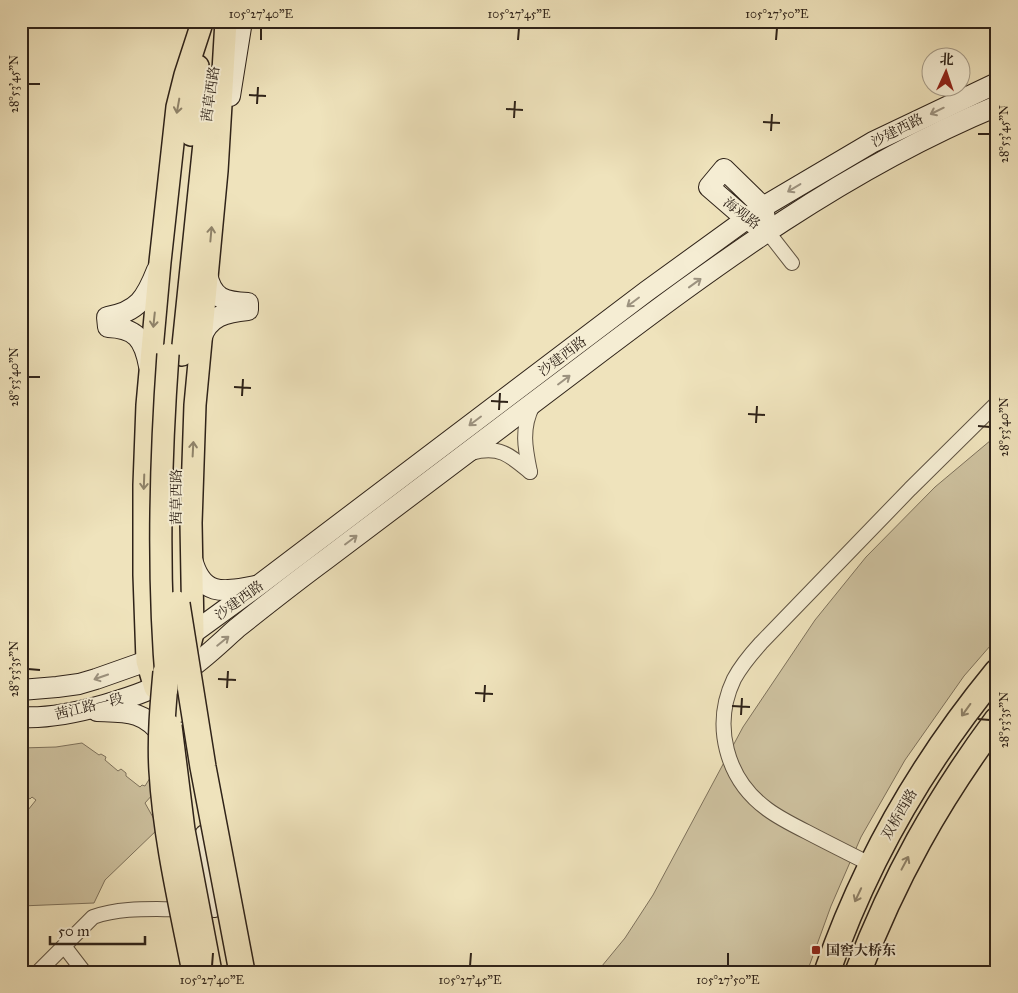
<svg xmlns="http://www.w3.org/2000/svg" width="1018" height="993" font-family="'IM FELL Great Primer','Noto Serif SC',serif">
<rect width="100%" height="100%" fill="#efe3bc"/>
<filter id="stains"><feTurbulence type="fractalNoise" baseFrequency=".004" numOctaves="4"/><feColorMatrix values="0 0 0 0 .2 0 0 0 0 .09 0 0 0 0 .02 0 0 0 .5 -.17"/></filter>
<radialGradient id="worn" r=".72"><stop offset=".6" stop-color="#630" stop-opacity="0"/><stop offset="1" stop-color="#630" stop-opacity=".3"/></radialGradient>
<g fill="#cec2a0" stroke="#7e725c">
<path d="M997 435V638L964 676 905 760 861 837 831 906 807 972H597L625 938 653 895 743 727 815 620 866 557 935 487Z"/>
<path d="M82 743 99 755 101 754 106 757 105 760 118 771 121 769 126 773V776L140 787 142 785 145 786 150 778 153 794 145 803 159 828 105 880 94 903 21 906V814L24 815 36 800 32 797 30 799 21 793V748L56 747Z"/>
</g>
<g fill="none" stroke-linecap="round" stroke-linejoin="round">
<g stroke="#5f5342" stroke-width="16">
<g id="street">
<path d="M767 231 792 263"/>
<path d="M471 453C499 445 510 455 530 472"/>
<path d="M530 472C525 448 521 428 533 405"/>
<path d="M872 865C850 854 828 843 807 832 793 825 779 818 767 809 726 779 712 725 734 679 741 666 751 654 761 643L910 489 997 403"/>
<path d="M64 946 84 972"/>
<path d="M38 972 93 917C124 906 157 910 188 909"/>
</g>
</g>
<g stroke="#2f2319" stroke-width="22">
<g id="secondary">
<path d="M230 96 242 21"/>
<path d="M724 169 763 207 767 231 746 219 709 187Z"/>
<path d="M201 339C208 316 226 312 248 310V303C225 302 212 299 207 274"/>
<path d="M149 366C144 339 136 328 108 327L107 317C138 312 146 298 157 270"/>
<path d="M192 559C202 597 223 592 255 586"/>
<path d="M21 690 57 687 79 684 96 679 147 661 193 633 259 585 647 291 763 207 873 142 997 83"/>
<path d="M97 711C126 712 144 710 163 736L191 731"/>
<path d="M21 717C66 720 145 696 183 673 202 661 220 643 237 628 266 605 295 582 325 560 412 494 499 429 586 363 717 264 845 169 997 106"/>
<path d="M205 835 214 907"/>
</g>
</g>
<g stroke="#2f2319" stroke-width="24">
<g id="primary">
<path d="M191 135 198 66"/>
<path d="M182 355 207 114"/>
<path d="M189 649 193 633 191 523 195 405 217 171 226 21"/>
<path d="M155 688 147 661 144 575V485L147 405 160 262 177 107 185 75 201 26"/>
</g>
</g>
<g stroke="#2f2319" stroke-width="28">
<g id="highway">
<path d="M827 972C865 862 923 762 997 672"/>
<path d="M858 972C894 878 937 801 997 720"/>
</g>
</g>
<use href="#street" stroke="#f5edd3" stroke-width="14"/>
<use href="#secondary" stroke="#f5edd3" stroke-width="20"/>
<use href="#primary" stroke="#efe3bc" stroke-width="21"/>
<use href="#highway" stroke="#efe3bc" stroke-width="25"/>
<g stroke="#2f2319" stroke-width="24" stroke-linecap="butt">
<g id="primary-bridge">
<path d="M167 689C157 577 160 465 168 354"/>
<path d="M171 726 184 830 211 972"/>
</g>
</g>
<g stroke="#2f2319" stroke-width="28" stroke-linecap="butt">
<g id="highway-bridge">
<path d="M177 604 203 767 242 972"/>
<path d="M166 672C163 705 160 738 162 771 166 839 182 906 195 972"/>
</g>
</g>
<use href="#primary-bridge" stroke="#efe3bc" stroke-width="21"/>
<use href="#highway-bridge" stroke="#efe3bc" stroke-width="25"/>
</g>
<defs><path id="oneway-shaft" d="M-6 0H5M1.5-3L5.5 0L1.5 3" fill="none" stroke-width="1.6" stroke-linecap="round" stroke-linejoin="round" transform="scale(1.25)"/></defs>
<g stroke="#8f836a">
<use href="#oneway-shaft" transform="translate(178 106) rotate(100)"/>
<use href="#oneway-shaft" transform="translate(211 234) rotate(-85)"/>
<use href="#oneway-shaft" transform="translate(154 320) rotate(96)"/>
<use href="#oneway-shaft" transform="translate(193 449) rotate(-87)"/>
<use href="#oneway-shaft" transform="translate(144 482) rotate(92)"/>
<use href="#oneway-shaft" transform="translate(966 710) rotate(126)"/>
<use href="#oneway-shaft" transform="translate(905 863) rotate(-62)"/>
<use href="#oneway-shaft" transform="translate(858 895) rotate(115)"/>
</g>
<g stroke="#9c927f">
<use href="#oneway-shaft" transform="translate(937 111) rotate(154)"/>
<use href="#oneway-shaft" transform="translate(794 188) rotate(149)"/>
<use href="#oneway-shaft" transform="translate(695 283) rotate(-36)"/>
<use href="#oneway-shaft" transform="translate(633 302) rotate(143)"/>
<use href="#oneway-shaft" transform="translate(564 380) rotate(-37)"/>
<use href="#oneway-shaft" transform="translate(475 421) rotate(143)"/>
<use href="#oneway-shaft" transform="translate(351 540) rotate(-37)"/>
<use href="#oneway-shaft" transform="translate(223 641) rotate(-39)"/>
<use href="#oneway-shaft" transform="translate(101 677) rotate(161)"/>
</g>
<path fill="none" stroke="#2f2319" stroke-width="2" d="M261 40V28M518 40 519 28M776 40 777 28M28 84H40M249 95 266 96M257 104 258 87M506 109 523 110M514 118 515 101M763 122 780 123M771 131 772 114M978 134H990M28 377H40M234 387 251 388M242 396 243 379M491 401 508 402M499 410 500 393M748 414 765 415M756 423 757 406M978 426 990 427M28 669 40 670M218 679 236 680M227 688 228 671M475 693 493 694M484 702 485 685M732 706 750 707M741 715 742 698M978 719 990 720M212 966 213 953M470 966 471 953M728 966V953"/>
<rect fill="#8f2418" stroke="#f5edd3" stroke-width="2" x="811" y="945" width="10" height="10" rx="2.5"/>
<g text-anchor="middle" stroke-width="4" stroke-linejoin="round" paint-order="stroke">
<g font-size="14" fill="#2f2319" stroke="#f5edd3">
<text transform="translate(210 94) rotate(-82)" y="5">茜草西路</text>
<text transform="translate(897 130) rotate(-27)" y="5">沙建西路</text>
<text transform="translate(742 213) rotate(37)" y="5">海观路</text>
<text transform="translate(562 356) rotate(-37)" y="5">沙建西路</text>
<text transform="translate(176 497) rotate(-90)" y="5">茜草西路</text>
<text transform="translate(239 600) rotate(-36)" y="5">沙建西路</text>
<text transform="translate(89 706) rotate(-14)" y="5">茜江路一段</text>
<text transform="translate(899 814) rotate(-60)" y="5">双桥西路</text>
</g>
<g font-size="14" font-weight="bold" fill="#2f2319" stroke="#f5edd3" text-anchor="start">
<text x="826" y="955">国窖大桥东</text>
</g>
</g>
<rect width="1018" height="993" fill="none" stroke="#efe3bc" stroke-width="55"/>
<g transform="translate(946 72) rotate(3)"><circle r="24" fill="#f5edd3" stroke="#a69c89"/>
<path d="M0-4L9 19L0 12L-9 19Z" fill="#8f2418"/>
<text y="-8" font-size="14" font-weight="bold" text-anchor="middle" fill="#2f2319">北</text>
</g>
<path d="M50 936v8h95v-8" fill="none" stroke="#2f2319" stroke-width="2.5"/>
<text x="58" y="936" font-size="15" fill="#2f2319" stroke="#f5edd3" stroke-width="4" paint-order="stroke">50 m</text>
<rect x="28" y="28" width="962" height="938" fill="none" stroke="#2f2319" stroke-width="2"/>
<g font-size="12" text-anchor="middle" fill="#2f2319">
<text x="261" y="18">105°27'40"E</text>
<text x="519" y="18">105°27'45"E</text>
<text x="777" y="18">105°27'50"E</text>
<text transform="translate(14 84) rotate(-90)" y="4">28°53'45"N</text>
<text transform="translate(1004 134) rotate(-90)" y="4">28°53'45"N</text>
<text transform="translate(14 377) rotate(-90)" y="4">28°53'40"N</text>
<text transform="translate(1004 427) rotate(-90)" y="4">28°53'40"N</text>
<text transform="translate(14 669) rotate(-90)" y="4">28°53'35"N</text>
<text transform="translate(1004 720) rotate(-90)" y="4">28°53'35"N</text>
<text x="212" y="984">105°27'40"E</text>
<text x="470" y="984">105°27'45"E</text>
<text x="728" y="984">105°27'50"E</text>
</g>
<rect width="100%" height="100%" filter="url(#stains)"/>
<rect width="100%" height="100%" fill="url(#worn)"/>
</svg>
